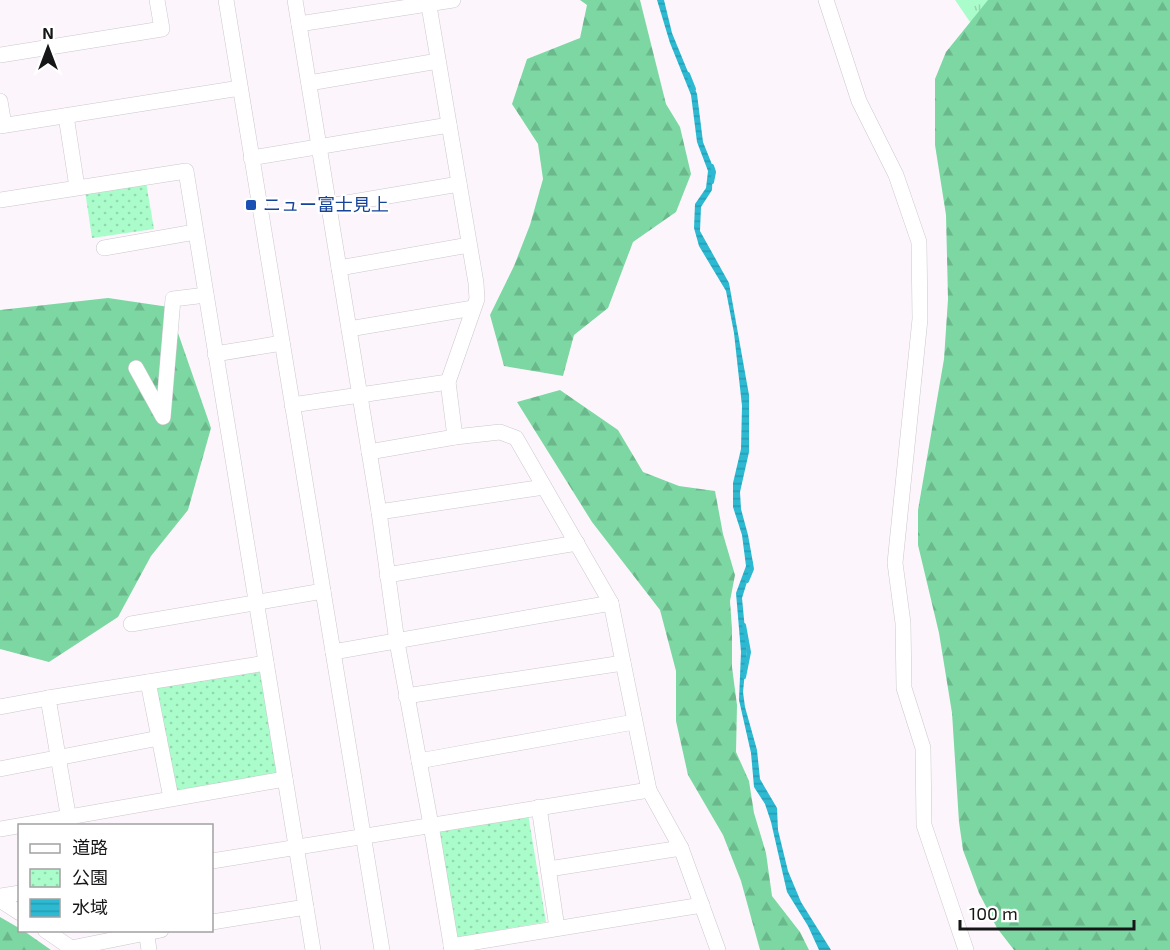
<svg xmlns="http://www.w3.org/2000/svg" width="1170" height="950" font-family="'Exo 2','Noto Sans JP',sans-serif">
<defs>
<pattern id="grass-tufts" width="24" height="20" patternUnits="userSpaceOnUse" patternTransform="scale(1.5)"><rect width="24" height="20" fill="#aafdcb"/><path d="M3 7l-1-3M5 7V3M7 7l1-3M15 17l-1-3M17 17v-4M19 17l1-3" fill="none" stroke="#92d8ae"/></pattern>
<pattern id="forest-firs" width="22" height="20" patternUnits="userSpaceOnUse" patternTransform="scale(1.5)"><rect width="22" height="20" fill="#7cd7a2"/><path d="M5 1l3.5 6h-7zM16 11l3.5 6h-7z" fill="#6ab88b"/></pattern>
<pattern id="park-dots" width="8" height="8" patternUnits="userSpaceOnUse" patternTransform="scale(1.5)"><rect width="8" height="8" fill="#aafdcb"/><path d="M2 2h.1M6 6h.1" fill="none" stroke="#92d8ae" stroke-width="1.8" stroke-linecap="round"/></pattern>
<pattern id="water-rules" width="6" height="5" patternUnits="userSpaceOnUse" patternTransform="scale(1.5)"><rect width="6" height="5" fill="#2cb9d1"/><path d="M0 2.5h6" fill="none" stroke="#269eb3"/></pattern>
</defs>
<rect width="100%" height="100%" fill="#fcf6fc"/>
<path fill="url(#grass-tufts)" d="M955 0H1078L970 22Z"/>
<g fill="url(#forest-firs)">
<path d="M580 0H640L666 104 680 127 691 174 676 212 633 242 608 308 574 335 563 376 504 366 490 315 514 266 530 225 543 179 538 144 512 104 527 59 580 38 587 5Z"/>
<path d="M988 0H1170V950H1014L997 928 979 893 963 850 959 822 952 713 939 633 918 545V510L944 359 948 299 946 215 935 145V79L946 52Z"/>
<path d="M108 298 169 307 211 428 188 510 151 556 118 617 49 662 0 649V310Z"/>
<path d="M560 390 618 430 643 472 679 486 715 491 723 534 735 575 730 601 732 629V667L737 705 736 752 749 781 754 813 766 853 772 896 800 932 809 950H760L741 881 723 835 688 775 676 721V671L660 610 592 522 517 402Z"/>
<path d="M0 917 19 928 20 930 24 931 51 950H0Z"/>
</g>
<g fill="url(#park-dots)">
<path d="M146 182 154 229 92 238 85 191Z"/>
<path d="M260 668 278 775 176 793 156 686Z"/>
<path d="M528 814 546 922 454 938 435 829Z"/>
</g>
<path fill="url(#water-rules)" d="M657 0H664L672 33 697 94 703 142 713 167 712 190 701 207 700 231 729 283 749 395V452L740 492 741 509 748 535 753 563 742 598 747 651 743 692 745 707 757 750 760 779 777 808 778 830 788 871 801 902 831 950H819L808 926 787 892 771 822 765 804 754 787 751 753 739 700 741 652 736 593 746 566 742 535 733 507V483L741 449 742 406 734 333 726 291 699 246 694 228 695 204 706 188 708 171 697 142 691 95 670 43Z"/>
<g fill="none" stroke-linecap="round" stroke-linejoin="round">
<g stroke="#2cb9d1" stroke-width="4">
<path d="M688 74 694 89"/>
<path d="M712 166 714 172 712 182"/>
<path d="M747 581 752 569 751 563"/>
<path d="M744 625 749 652 744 677"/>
</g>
<g stroke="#ccc7cd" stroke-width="16">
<g id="minor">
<path d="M226 0 382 950"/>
<path d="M295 0 379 512 397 642 431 825 452 950"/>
<path d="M428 0 476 283 477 299 448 382 455 437"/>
<path d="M826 0 859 101 896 175 919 242 920 319 895 563 903 623 904 688 923 748 924 825 966 950"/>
<path d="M299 24 453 0"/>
<path d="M0 55 162 29 157 0"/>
<path d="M309 83 438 61"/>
<path d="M0 101 4 125"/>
<path d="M66 116 77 187"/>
<path d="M0 126 240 88"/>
<path d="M251 158 449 125"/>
<path d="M0 200 186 171 313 950"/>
<path d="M329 206 459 184"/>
<path d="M104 248 195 232"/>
<path d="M339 268 469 245"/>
<path d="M349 329 473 308"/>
<path d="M215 354 282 343"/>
<path d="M136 368 163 417 173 299 206 295"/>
<path d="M292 405 448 382"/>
<path d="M369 452 455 437 500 432 516 438 611 603 649 790 681 848 718 950"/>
<path d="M379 512 544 487"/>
<path d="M387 575 577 543"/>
<path d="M131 624 323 591"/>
<path d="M333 652 611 603"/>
<path d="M148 682 171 798"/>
<path d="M406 696 623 663"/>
<path d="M0 707 48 698"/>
<path d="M419 761 634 722"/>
<path d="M0 769 159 738"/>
<path d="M539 807 557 928"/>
<path d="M70 826 48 698 266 663"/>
<path d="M0 829 285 779"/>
<path d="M212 861 649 790"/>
<path d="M549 869 681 848"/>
<path d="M0 896 20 893"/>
<path d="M0 900 20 913"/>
<path d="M212 922 306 907"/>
<path d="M45 930 71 948 161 930"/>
<path d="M146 930 149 950"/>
<path d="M451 946 702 905"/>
</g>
</g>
<use href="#minor" stroke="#fff" stroke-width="15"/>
</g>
<rect fill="#1a4fb4" stroke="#fff" stroke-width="2" x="245" y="199" width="12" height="12" rx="3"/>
<g text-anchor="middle" stroke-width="4.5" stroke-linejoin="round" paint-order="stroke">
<g font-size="18" fill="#164399" stroke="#fff" text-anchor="start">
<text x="263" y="211">ニュー富士見上</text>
</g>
</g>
<rect x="18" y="824" width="195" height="108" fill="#ffffff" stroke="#a2a1a2" stroke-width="1.5"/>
<rect x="30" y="844" width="30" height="9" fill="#ffffff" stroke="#a2a1a2" stroke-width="1.5"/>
<text x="72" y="854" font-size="18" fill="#161517">道路</text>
<rect x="30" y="869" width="30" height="18" fill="url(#park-dots)" stroke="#a2a1a2" stroke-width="1.5"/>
<text x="72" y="884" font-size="18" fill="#161517">公園</text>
<rect x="30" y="899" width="30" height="18" fill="url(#water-rules)" stroke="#a2a1a2" stroke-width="1.5"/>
<text x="72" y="914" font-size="18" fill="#161517">水域</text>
<g transform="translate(48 48)" stroke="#ffffff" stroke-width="4.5" paint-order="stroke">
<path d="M0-4.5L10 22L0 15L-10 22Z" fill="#161517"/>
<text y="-9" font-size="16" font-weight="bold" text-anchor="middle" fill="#161517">N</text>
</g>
<path d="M960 920v9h174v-9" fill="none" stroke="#161517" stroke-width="3"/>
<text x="969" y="920" font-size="18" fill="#161517" stroke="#ffffff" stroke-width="4.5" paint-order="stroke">100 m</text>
</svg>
